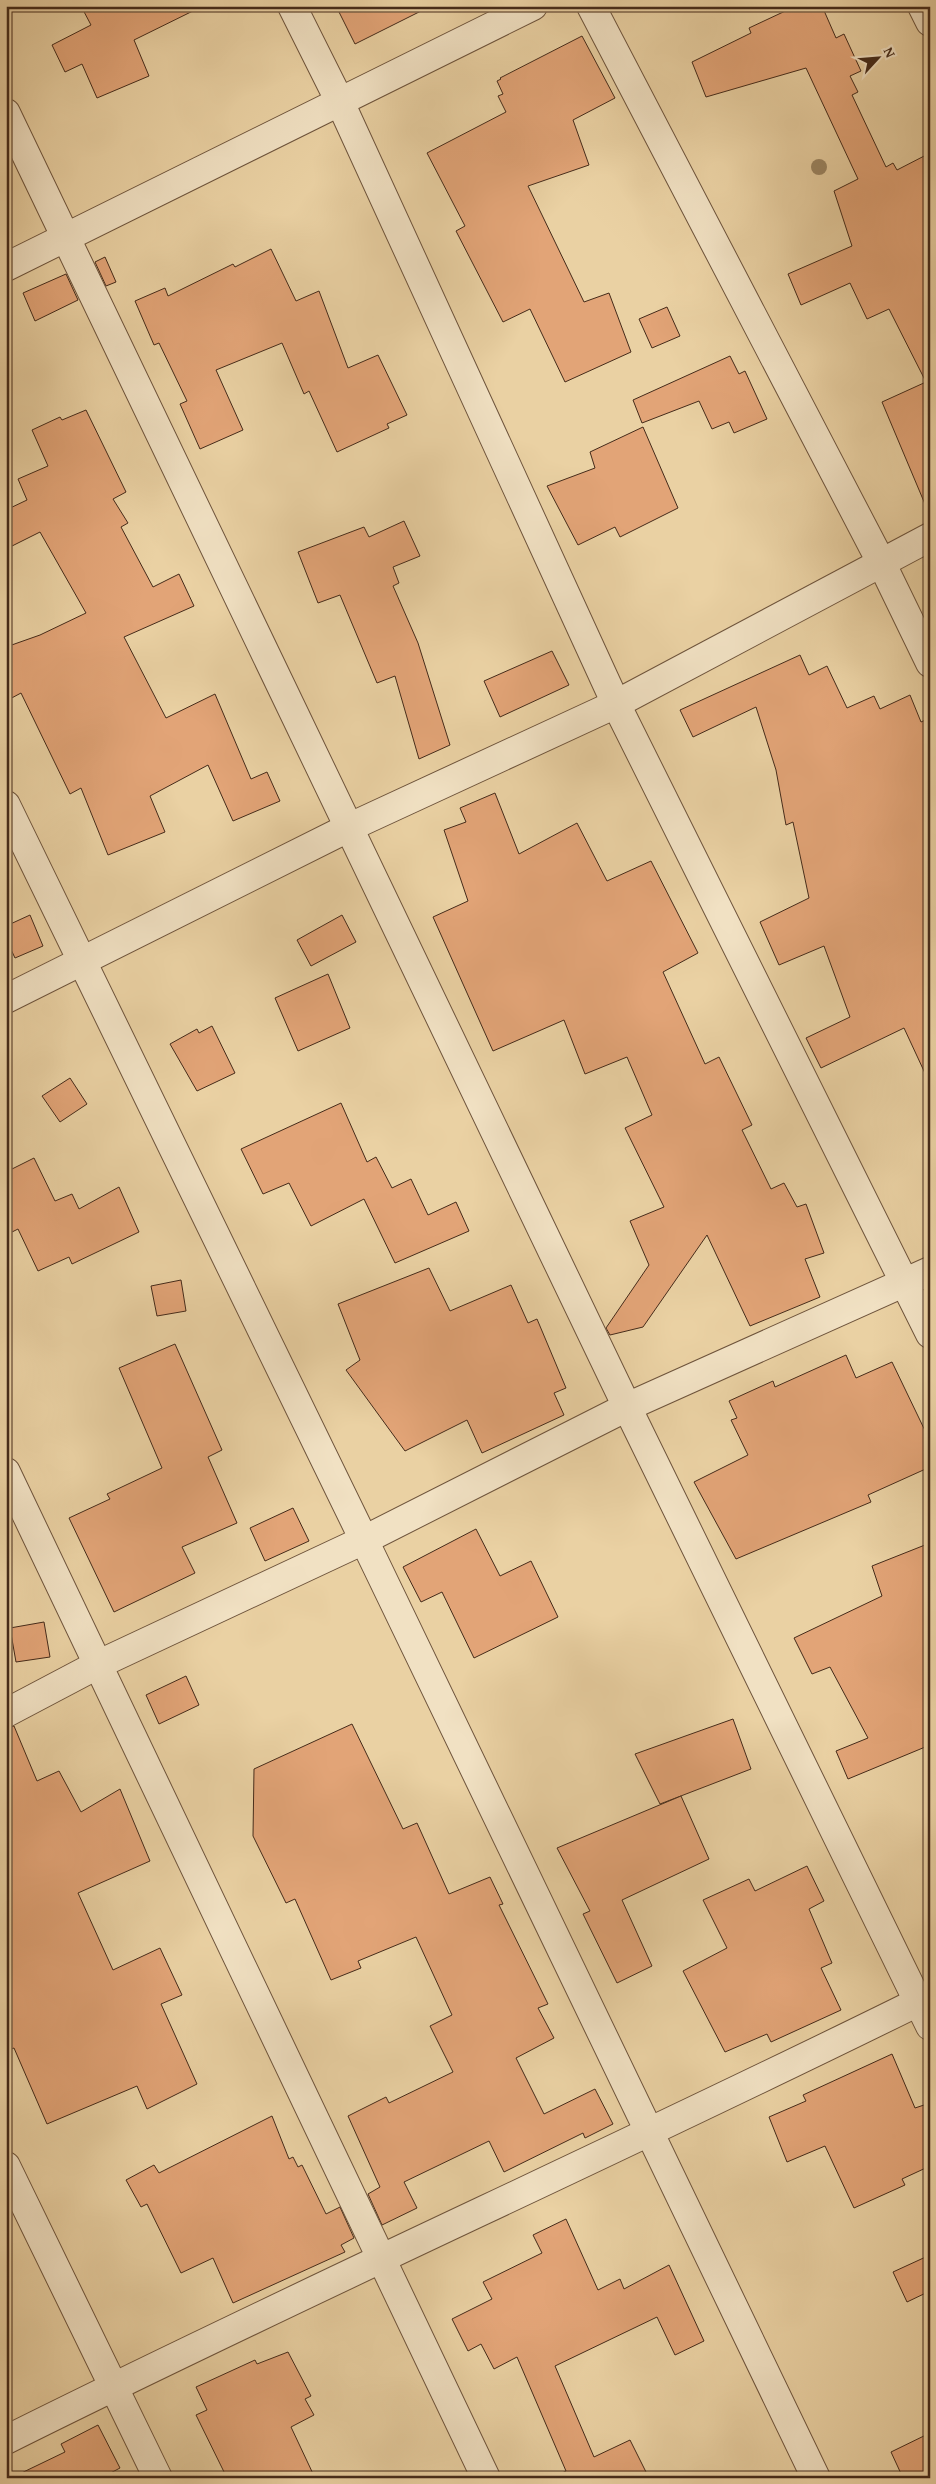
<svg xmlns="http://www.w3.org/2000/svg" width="936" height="2484" font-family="'Gentium Book Plus',serif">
<rect width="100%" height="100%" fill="#ead1a3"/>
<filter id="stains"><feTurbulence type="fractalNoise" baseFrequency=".004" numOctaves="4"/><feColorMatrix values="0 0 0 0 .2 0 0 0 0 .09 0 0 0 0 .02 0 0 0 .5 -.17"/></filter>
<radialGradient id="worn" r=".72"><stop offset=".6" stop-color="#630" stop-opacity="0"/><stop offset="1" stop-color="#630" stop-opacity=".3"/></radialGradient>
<g fill="#e2a477" stroke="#452b1a">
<path d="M81 6H203L134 40 149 76 97 98 82 64 65 72 52 45 91 25Z"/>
<path d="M336 6H431L355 44Z"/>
<path d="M796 6H822L836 38 844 34 861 71 850 76 858 92 852 95 886 167 893 163 897 170 930 153V516L882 402 926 382 889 309 867 319 850 283 801 305 788 274 852 246 834 191 858 179 806 68 706 97 692 62 751 33 749 28Z"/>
<path d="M582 36 615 98 573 120 589 165 528 186 584 302 609 293 631 352 565 382 530 309 503 322 456 231 465 226 427 153 506 112 498 96 503 94 497 81 501 79 500 78Z"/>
<path d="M271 249 296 301 319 291 348 368 378 355 407 415 387 424 389 428 337 452 309 391 304 394 282 343 216 370 243 430 200 449 180 404 187 401 159 343 154 345 135 301 165 288 168 296 233 264 235 267Z"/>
<path d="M105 257 116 282 106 286 95 262Z"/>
<path d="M66 274 78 300 35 321 23 293Z"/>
<path d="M667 307 680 336 652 348 639 319Z"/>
<path d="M730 356 739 374 745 371 767 419 734 433 729 422 712 429 699 401 642 423 633 400Z"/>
<path d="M86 410 126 492 113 499 128 523 121 527 153 587 179 574 194 606 124 637 166 718 215 694 251 779 267 772 280 801 233 821 208 765 150 796 165 832 108 855 81 788 70 794 21 693 6 701V647L40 635 86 613 40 532 6 549V510L27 500 18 479 48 466 32 430 60 417 62 420Z"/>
<path d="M643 427 678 508 620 537 615 527 578 545 547 486 595 468 590 452Z"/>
<path d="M404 521 420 556 393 567 399 583 393 586 418 643 450 745 419 759 395 676 377 683 340 595 318 603 298 552 364 527 369 537Z"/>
<path d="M552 651 569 685 500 717 484 681Z"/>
<path d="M800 655 809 675 827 666 847 708 874 696 880 709 910 695 921 722 930 718V1084L904 1028 821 1068 806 1038 850 1017 824 946 779 965 760 922 809 898 793 822 786 825 776 770 756 707 693 737 680 710Z"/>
<path d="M495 793 519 854 577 823 607 881 651 861 698 953 663 972 705 1064 719 1057 752 1125 742 1130 771 1189 784 1183 797 1207 806 1204 824 1253 805 1259 820 1297 750 1326 707 1235 643 1327 610 1335 606 1328 649 1265 630 1221 664 1207 625 1128 652 1115 627 1057 585 1074 564 1020 493 1051 433 917 468 901 444 830 466 822 460 808Z"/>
<path d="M30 915 43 946 15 958 6 939V926Z"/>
<path d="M342 915 356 942 311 966 297 940Z"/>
<path d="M328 974 350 1028 298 1051 275 998Z"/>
<path d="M212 1026 235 1073 197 1091 170 1044 197 1029 199 1033Z"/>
<path d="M70 1078 87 1104 60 1122 42 1096Z"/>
<path d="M341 1103 367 1162 376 1157 392 1188 411 1179 428 1215 456 1202 469 1231 395 1263 364 1199 311 1226 289 1183 263 1194 241 1149Z"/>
<path d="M34 1158 55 1201 72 1194 79 1209 119 1187 139 1232 72 1264 69 1257 38 1271 18 1229 6 1235V1172Z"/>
<path d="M429 1268 450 1311 511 1285 528 1323 537 1319 566 1388 554 1393 564 1415 482 1453 467 1420 405 1451 346 1370 360 1360 338 1304Z"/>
<path d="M181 1280 186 1311 157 1316 151 1286Z"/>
<path d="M175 1344 222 1450 208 1457 237 1523 182 1547 195 1573 114 1612 69 1518 110 1499 107 1494 162 1468 119 1368Z"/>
<path d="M846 1355 856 1378 892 1362 930 1441V1467L868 1495 871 1502 736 1559 694 1482 748 1455 731 1420 737 1418 729 1401 773 1381 775 1387Z"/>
<path d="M293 1508 309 1541 265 1561 250 1528Z"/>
<path d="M476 1529 500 1576 531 1561 558 1617 474 1658 442 1592 421 1602 403 1567Z"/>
<path d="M930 1543V1745L848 1779 836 1751 868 1738 830 1667 812 1674 794 1638 882 1596 872 1566Z"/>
<path d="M44 1622 50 1657 16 1662 10 1628Z"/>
<path d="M186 1676 199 1705 159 1724 146 1695Z"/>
<path d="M733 1719 751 1769 660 1804 635 1754Z"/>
<path d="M352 1724 403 1829 417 1823 449 1894 490 1877 503 1904 499 1905 548 2004 538 2008 554 2038 516 2058 544 2114 595 2089 613 2124 585 2138 583 2133 504 2172 489 2141 404 2182 417 2208 382 2225 368 2194 380 2187 348 2116 386 2097 389 2103 453 2072 430 2026 452 2015 416 1937 358 1961 361 1968 331 1980 295 1899 286 1903 253 1836 254 1769Z"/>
<path d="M14 1726 37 1781 59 1771 81 1812 120 1789 150 1861 78 1893 113 1970 160 1948 182 1995 161 2004 197 2084 147 2109 137 2086 47 2124 14 2048 6 2051V1728Z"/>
<path d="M681 1796 709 1859 622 1900 652 1966 617 1983 583 1914 590 1911 557 1848Z"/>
<path d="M807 1866 824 1901 809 1909 832 1963 821 1968 841 2010 771 2042 767 2034 725 2052 683 1971 727 1948 703 1900 749 1879 755 1891Z"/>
<path d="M892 2054 915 2108 930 2103V2166L902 2179 905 2185 854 2208 825 2146 787 2162 769 2117 806 2101 803 2095Z"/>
<path d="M272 2116 289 2159 293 2157 298 2167 302 2165 326 2214 340 2207 354 2238 341 2245 345 2252 233 2303 213 2258 181 2273 147 2204 141 2207 126 2180 154 2165 159 2173Z"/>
<path d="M566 2219 598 2290 620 2279 624 2289 669 2265 704 2341 675 2355 657 2317 555 2366 594 2457 630 2440 649 2478H552L566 2471 517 2357 494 2369 481 2344 468 2351 452 2319 492 2299 483 2282 542 2253 533 2235Z"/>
<path d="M930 2255V2291L907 2302 893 2272Z"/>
<path d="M288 2352 311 2396 305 2399 314 2415 291 2427 315 2478H227L196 2415 207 2410 196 2387 255 2360 257 2364Z"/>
<path d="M98 2425 120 2468 101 2478H11L65 2452 61 2444Z"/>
<path d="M930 2433V2478H903L891 2452Z"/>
</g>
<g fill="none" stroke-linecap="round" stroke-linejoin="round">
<g stroke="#6e543c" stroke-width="30">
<g id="minor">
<path d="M292 6 340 102 616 704 930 1334"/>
<path d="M591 6 881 562 930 663"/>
<path d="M922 6 930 22"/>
<path d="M6 113 627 1407 930 2026"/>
<path d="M6 267 533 6"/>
<path d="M6 805 364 1540 816 2478"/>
<path d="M6 999 350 827 616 704 930 537"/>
<path d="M6 1472 486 2478"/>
<path d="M6 1713 97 1665 364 1540 627 1407 930 1271"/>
<path d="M6 2166 158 2478"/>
<path d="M6 2440C312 2287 624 2148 930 1996"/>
</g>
</g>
<use href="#minor" stroke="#f1e1c3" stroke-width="28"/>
</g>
<circle fill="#9c8663" cx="819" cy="167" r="8"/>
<rect width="936" height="2484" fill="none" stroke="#ead1a3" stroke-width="25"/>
<rect x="8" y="8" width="921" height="2469" fill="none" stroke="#452b1a" stroke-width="2.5"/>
<rect x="12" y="12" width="911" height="2459" fill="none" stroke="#452b1a"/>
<g transform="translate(878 58) rotate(64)" stroke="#f1e1c3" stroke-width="4" paint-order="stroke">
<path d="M0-4L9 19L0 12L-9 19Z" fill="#452b1a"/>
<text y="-8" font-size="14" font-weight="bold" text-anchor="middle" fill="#452b1a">N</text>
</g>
<rect width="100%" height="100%" filter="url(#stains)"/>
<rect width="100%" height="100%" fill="url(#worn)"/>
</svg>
